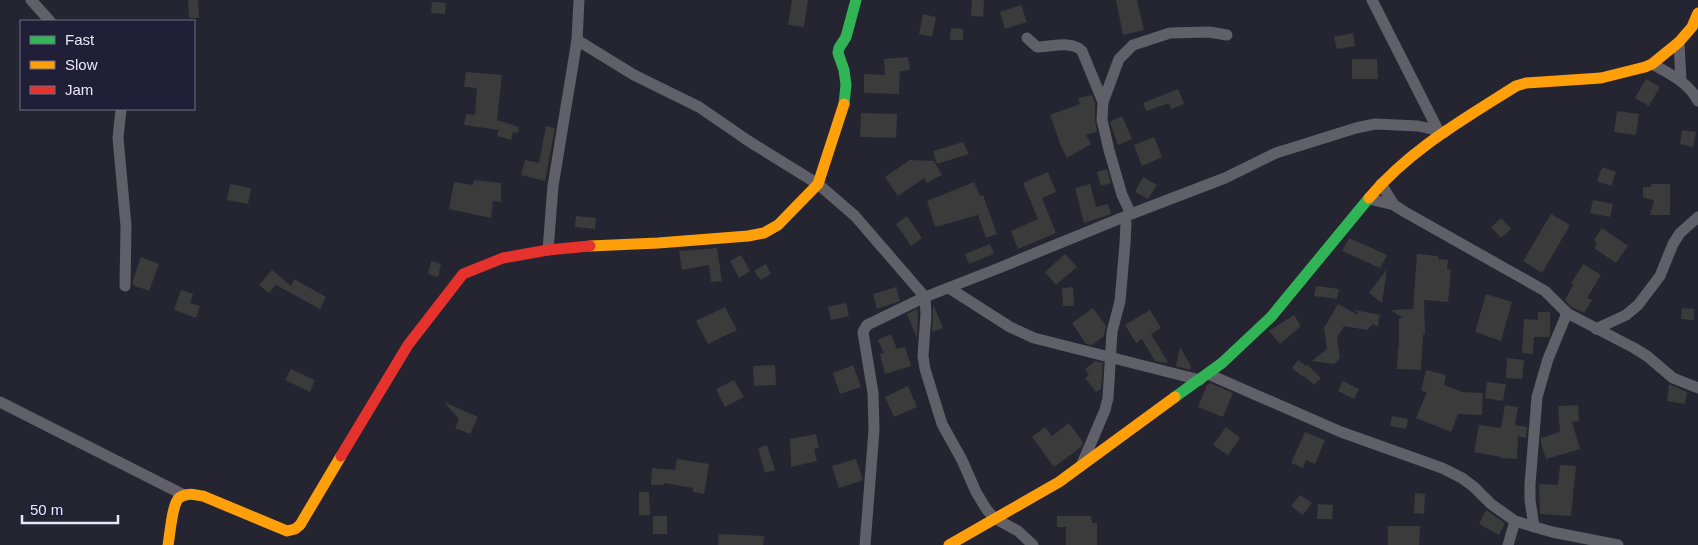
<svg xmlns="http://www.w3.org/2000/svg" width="1698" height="545" font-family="Helvetica,sans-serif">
<rect width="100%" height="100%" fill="#252431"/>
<g fill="#3b3b3c">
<path d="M188 0H198L199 18H189Z"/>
<path d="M792 0H808L804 27 788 25Z"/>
<path d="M972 0H984L983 17 971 16Z"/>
<path d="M1116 0H1137L1144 30 1123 35Z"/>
<path d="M432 2 446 3 445 14 431 13Z"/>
<path d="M1021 5 1027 22 1005 29 1000 12Z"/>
<path d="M923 14 936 17 932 37 919 34Z"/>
<path d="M951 28 963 29V40H950Z"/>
<path d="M1353 33 1355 46 1337 49 1334 37Z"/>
<path d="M908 57 910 70 900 71 899 94 864 93V74L885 75 884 59Z"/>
<path d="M1352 59H1377L1378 79H1352Z"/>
<path d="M466 72 502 75 497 120 519 127 518 133 513 132 511 140 497 136 499 130 464 125 466 114 475 115 477 88 464 87Z"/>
<path d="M1646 79 1660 87 1649 106 1635 98Z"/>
<path d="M1178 89 1184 104 1171 109 1169 103 1146 111 1143 103Z"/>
<path d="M1092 95 1095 103V120L1097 132 1086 135 1091 144 1067 158 1061 146 1050 115 1080 104 1078 98Z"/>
<path d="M1617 111 1639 114 1636 135 1614 132Z"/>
<path d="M861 113 897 114 896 138 860 137Z"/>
<path d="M1122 116 1132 139 1118 145 1110 122Z"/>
<path d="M546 126 555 128 545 181 521 175 525 160 539 163Z"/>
<path d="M1682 130 1696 132 1693 147 1680 144Z"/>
<path d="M1154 137 1162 157 1142 166 1134 145Z"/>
<path d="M963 142 969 154 937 164 933 151Z"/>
<path d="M910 160 934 161 942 175 927 183 924 178 898 196 885 177Z"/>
<path d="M1602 167 1616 172 1611 186 1597 181Z"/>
<path d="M1107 169 1111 183 1101 186 1097 172Z"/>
<path d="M1048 172 1056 192 1042 198 1056 233 1018 249 1011 231 1038 219 1023 183Z"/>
<path d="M1143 177 1157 185 1148 199 1135 192Z"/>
<path d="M474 180 501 183V202L493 201 491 218 449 209 454 182 473 185Z"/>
<path d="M974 182 980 196 983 195 997 234 986 238 978 215 935 227 927 201Z"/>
<path d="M230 184 251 188 248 204 227 200Z"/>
<path d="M1090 184 1096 207 1108 204 1111 214 1084 223 1075 188Z"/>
<path d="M1651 184H1670V215H1650L1654 201 1643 197V187H1651Z"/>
<path d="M1593 200 1613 204 1610 217 1590 213Z"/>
<path d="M1551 214 1570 225 1542 273 1523 261Z"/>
<path d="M576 216 596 218 595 229 575 227Z"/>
<path d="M907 216 922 238 911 246 896 224Z"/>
<path d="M1501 218 1511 229 1501 238 1491 227Z"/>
<path d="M1602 228 1628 246 1616 263 1594 248 1597 243 1594 240Z"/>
<path d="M1349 238 1387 255 1380 268 1342 251Z"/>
<path d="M990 244 994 254 969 264 965 254Z"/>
<path d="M717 248 722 281 711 282 709 265 682 270 679 251Z"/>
<path d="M1065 254 1077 267 1056 285 1045 272Z"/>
<path d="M1417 254 1438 256V259L1448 260 1447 269 1451 270 1448 302 1424 300 1425 334 1423 335 1421 370 1397 369 1398 348H1399V318H1403L1391 310 1413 309Z"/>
<path d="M741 255 750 271 739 278 730 261Z"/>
<path d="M141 257 159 264 149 291 133 285V280Z"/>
<path d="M431 261 441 264 438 277 428 274Z"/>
<path d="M766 264 771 274 761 280 754 271Z"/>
<path d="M1583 264 1601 275 1587 298 1592 300 1584 313 1571 307 1565 300 1573 285 1571 284Z"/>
<path d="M1387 269 1382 303 1369 293Z"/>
<path d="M272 270 291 286 294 279 326 297 320 309 276 285 269 293 259 285Z"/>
<path d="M1316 286 1339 289 1337 299 1314 296Z"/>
<path d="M896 287 900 301 877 309 873 294Z"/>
<path d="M1073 287 1074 306H1063L1062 288Z"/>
<path d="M181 290 193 294 190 303 200 306 196 318 174 310Z"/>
<path d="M1486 294 1512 302 1501 341 1475 332Z"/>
<path d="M846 303 849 316 831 320 828 307Z"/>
<path d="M933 304 943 328 932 332 933 314Z"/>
<path d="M1338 304 1358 315V313L1354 310 1381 315 1379 317 1378 327 1373 324 1367 330 1344 326 1337 338 1340 358 1334 364 1312 361 1327 349 1324 328Z"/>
<path d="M725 307 737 330 708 344 696 321Z"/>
<path d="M1093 308 1106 326 1104 336 1092 345 1086 344 1072 323Z"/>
<path d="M1682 308 1694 309V320L1681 319Z"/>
<path d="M917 309 918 314 917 338 907 314Z"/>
<path d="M1150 310 1161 328 1151 334 1168 362 1165 363 1155 361 1142 339 1136 343 1125 325Z"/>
<path d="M1538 312H1550V335L1549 337H1534L1533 354 1522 353 1524 319 1538 320Z"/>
<path d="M1294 315 1301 326 1280 344 1269 331Z"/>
<path d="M891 334 897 349 905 347 911 366 885 374 880 354 884 353 878 340Z"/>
<path d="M1180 347 1191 366 1190 370 1176 366Z"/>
<path d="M1507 358 1524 360 1522 379 1506 378Z"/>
<path d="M1298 360 1306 366 1307 364 1321 378 1314 385 1304 376 1303 377 1292 368Z"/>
<path d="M1095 361 1103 363 1101 389 1096 392 1085 378 1089 375 1085 369Z"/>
<path d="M775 365 776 385 754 386 753 366Z"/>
<path d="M853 365 861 387 840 394 833 373Z"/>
<path d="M291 369 315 380 310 392 285 380Z"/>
<path d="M1426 370 1446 375 1444 385 1462 392 1483 393 1482 415 1458 414 1451 432 1416 418 1427 392 1421 391Z"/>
<path d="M734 380 744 397 725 407 716 389Z"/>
<path d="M1343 381 1359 389 1354 399 1338 391Z"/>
<path d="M1487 382 1506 384 1503 401 1485 398Z"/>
<path d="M1210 383 1233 393 1223 417 1198 407 1207 385Z"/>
<path d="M1669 384 1687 392 1685 404 1667 401Z"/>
<path d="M908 386 917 407 894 417 885 397Z"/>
<path d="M444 402 478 417 470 434 455 428 459 419Z"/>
<path d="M1505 405 1518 407 1515 425 1527 427 1526 438 1518 436 1517 459 1501 458V457L1474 452 1479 425 1501 428Z"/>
<path d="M1578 405 1579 421 1572 422 1580 449 1546 459 1541 443V438L1560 432 1558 406Z"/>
<path d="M1392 416 1408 419 1406 429 1390 426Z"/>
<path d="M1069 423 1083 442 1081 447 1054 467 1032 437 1045 427 1052 436Z"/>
<path d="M1226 427 1240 438 1228 455 1213 445Z"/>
<path d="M1305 432 1325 440 1315 464 1306 460 1303 468 1291 463Z"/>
<path d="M816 434 819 448 814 449 817 461 791 467 790 439Z"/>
<path d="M767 445 775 470 765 473 758 448Z"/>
<path d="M677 459 709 464 704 494 693 492V488L664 483 663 485H651L652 468 675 470Z"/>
<path d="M856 459 863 480 839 488 832 466Z"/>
<path d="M1560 465 1576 466 1571 516 1540 514 1539 484 1558 485Z"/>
<path d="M639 492H649L650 515H639Z"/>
<path d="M1415 493 1425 494 1424 514 1414 513Z"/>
<path d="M1300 495 1312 503 1303 515 1291 506Z"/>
<path d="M1318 504 1333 505 1332 519H1317Z"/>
<path d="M1486 510 1505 523 1499 535 1479 524Z"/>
<rect x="653" y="516" width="14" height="18"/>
<path d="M1057 516H1091L1092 523H1097V545H1066V527H1057Z"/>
<path d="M1388 526H1420L1419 545H1388Z"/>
<path d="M719 534 764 536 763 545H718Z"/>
</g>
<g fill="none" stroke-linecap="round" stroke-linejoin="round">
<g stroke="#606069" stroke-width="11">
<path d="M31 0 50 21"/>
<path d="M1372 0 1438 130"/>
<path d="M1027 38 1037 47C1050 47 1072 40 1082 51L1103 102 1102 120 1109 150 1122 195 1131 214"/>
<path d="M577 40 634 75 699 107 750 142 818 184 855 216 925 297 926 314 923 356 925 369 942 424 962 460 976 492 987 510 994 518 1018 531 1033 545"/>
<path d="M1679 42 1681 81"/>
<path d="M1652 64C1669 73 1689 83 1698 101"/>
<path d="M1103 102 1119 59 1133 45 1170 33 1209 32 1227 35"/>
<path d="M121 109 118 138 126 226 125 286"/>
<path d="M1381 184 1394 205 1405 212 1545 291 1567 313 1634 348 1647 356 1673 378 1698 388"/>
<path d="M1369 199 1394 205"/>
<path d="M548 250 553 186 577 40 579 0"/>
<path d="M949 288 1010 327 1034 338 1200 380"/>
<path d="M1596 329 1626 315 1638 305 1660 276 1673 244 1680 233 1698 217"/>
<path d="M1208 374 1341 432 1442 468 1462 478 1474 487 1491 504 1515 521 1552 532 1618 545"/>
<path d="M0 402 184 495"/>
<path d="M1082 464 1105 410 1108 398 1112 332 1120 301 1125 244 1126 223 1124 217"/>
<path d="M1534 527 1530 500V484L1537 397 1548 359 1567 313"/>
<path d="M865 545 874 430 873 393 863 332 867 325 925 297 999 268 1131 214 1225 178 1276 153 1356 128 1375 124 1418 126 1445 132"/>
<path d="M1508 545 1515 521"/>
</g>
<g stroke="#30b455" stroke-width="11">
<path d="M844 104 846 85 844 70 838 53 839 48 846 37 856 0"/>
<path d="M1175 397 1222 363 1271 317 1369 198"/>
</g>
<g stroke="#ff9f0a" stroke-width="11">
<path d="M1369 198C1409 150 1464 119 1516 86L1526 83 1601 78 1645 67 1652 64 1679 42 1692 27 1698 13"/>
<path d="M590 246 658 243 748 236 764 233 778 225 818 184 844 104"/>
<path d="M168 545C170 535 172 504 179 498 186 492 195 495 203 496L287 531 295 529 300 525 341 456"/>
<path d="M949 545 1059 482 1175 397"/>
</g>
<path stroke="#e5322d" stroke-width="11" d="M341 456 408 345 463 274 503 258 548 250 590 246"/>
</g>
<rect x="20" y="20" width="175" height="90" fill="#211e37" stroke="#716f85"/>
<rect x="30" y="36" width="25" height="8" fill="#30b455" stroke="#716f85"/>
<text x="65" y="45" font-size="15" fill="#e9e8f9">Fast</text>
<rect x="30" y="61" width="25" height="8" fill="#ff9f0a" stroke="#716f85"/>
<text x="65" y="70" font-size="15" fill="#e9e8f9">Slow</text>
<rect x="30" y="86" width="25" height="8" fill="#e5322d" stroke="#716f85"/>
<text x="65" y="95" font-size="15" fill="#e9e8f9">Jam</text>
<path d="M22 515v8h96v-8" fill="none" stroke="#e9e8f9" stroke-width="2.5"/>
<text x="30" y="515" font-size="15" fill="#e9e8f9" stroke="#211e37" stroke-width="4" paint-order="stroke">50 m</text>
</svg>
